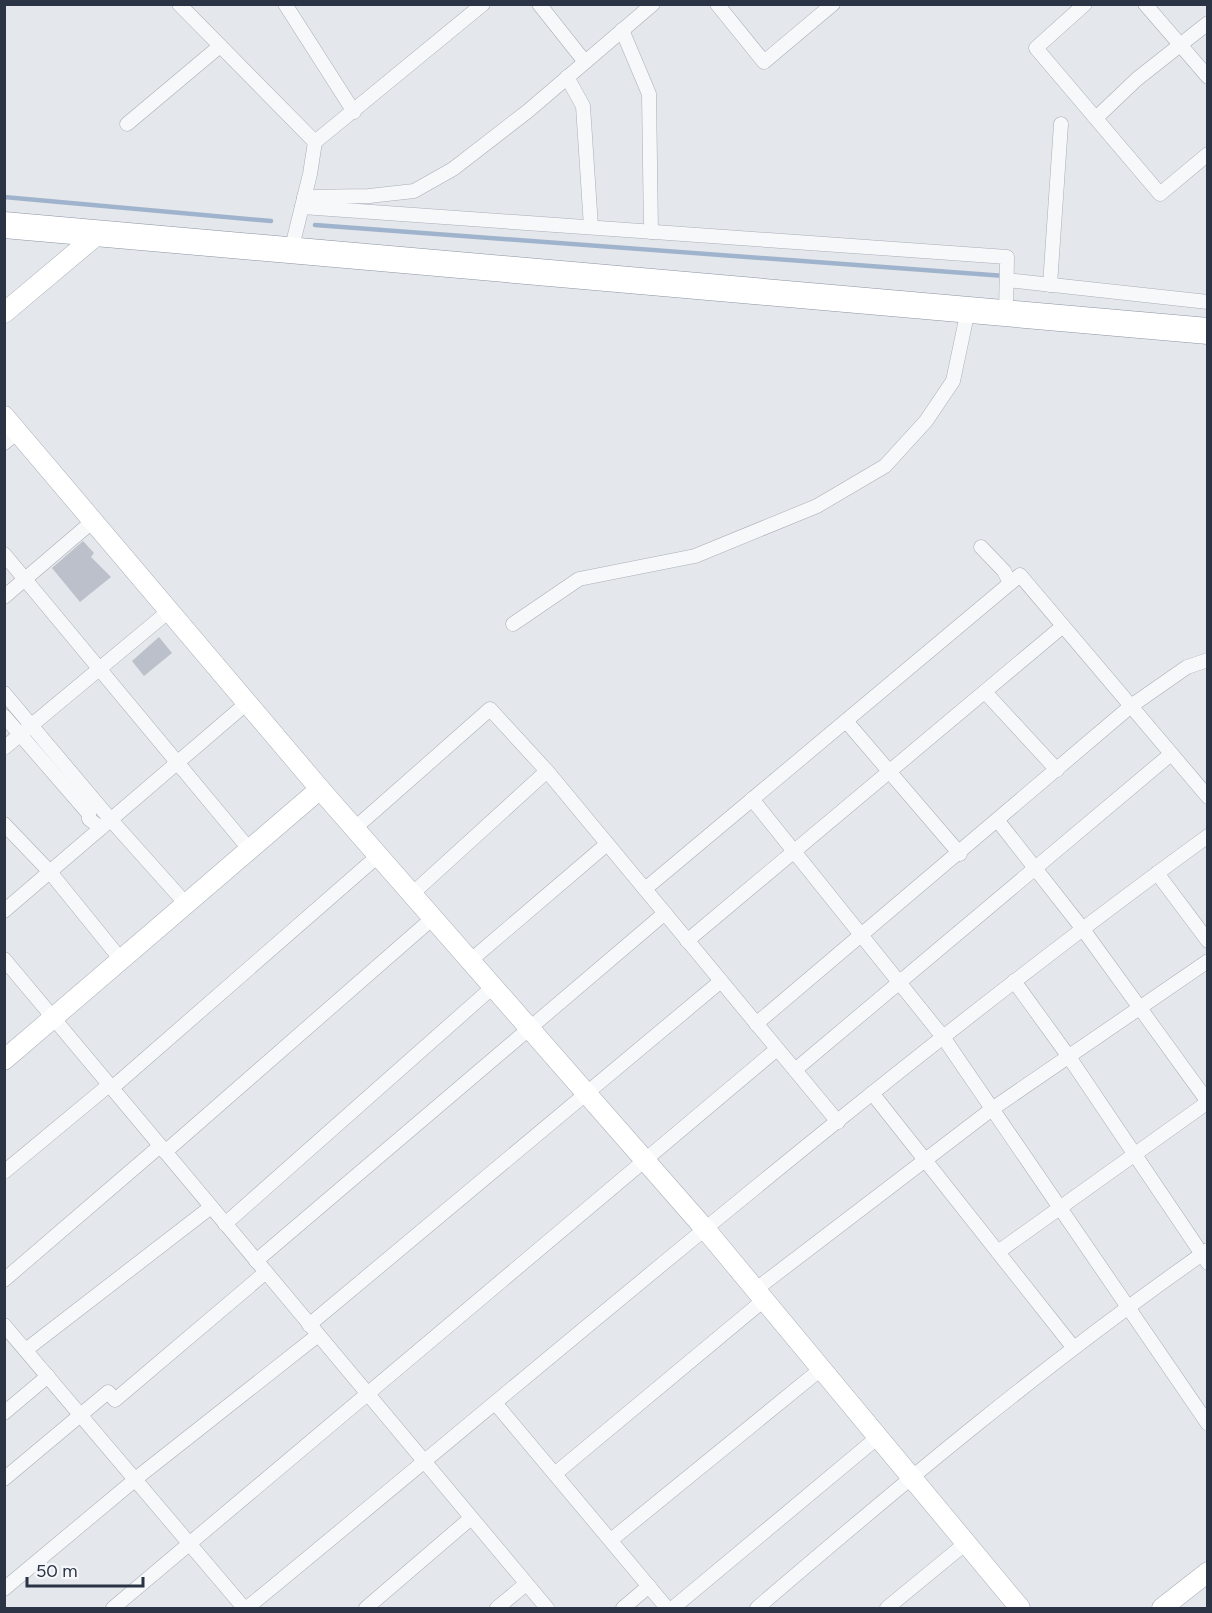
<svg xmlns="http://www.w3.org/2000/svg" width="1212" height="1613" font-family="Figtree,sans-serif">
<rect width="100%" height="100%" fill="#e4e7ec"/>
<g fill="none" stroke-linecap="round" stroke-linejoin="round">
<g stroke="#9fb4cc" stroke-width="4.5">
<path d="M4 197 271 221"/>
<path d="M315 225 1005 276"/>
</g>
</g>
<g fill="#bbc0ca">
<path d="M83 541 94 553 91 557 111 577 80 602 52 568Z"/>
<path d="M159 637 172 653 144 676 132 661Z"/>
</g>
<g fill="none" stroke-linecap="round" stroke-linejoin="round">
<g stroke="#a9aeb7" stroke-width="15">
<g id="street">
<path d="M179 4 315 142"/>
<path d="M285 4 354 112"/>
<path d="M539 4 585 62"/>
<path d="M717 4 764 62 833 4"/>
<path d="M1085 4 1036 48 1160 194 1208 154"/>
<path d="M1145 4 1208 77"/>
<path d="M622 30 649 94 651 232"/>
<path d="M567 77 583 106 591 227"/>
<path d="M1096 118 1137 79 1208 23"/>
<path d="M127 124 220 46"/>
<path d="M304 197 369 196 414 191 453 169 528 111 653 4"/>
<path d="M302 207 1007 257 1006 314"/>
<path d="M291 251 310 174 315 142 483 4"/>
<path d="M1007 280 1208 302"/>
<path d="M1050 285 1061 124"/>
<path d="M4 443 18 432"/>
<path d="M981 547 1004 571 1010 583"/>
<path d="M4 554 250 850"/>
<path d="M4 597 93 521"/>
<path d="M513 624 579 579 695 556 817 506 885 466 926 421 953 381 968 310"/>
<path d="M985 692 1057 770"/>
<path d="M4 693 111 820 187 905"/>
<path d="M4 716 89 814V819L101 828"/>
<path d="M846 721 960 854"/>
<path d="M4 748 169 611"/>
<path d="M752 799 943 1037 1208 1424"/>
<path d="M998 821 1082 928 1208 1102"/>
<path d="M4 824 50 872 122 961"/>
<path d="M355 828 490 709 547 771 838 1122"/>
<path d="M1157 873 1208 941"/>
<path d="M645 889 1020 575 1208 797"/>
<path d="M413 893 547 771"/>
<path d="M4 911 247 703"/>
<path d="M687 941 1063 626"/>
<path d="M4 959 547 1608"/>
<path d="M471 960 607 844"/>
<path d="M1014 981 1069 1057 1208 1263"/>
<path d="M756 1024 1131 706 1187 667 1208 660"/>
<path d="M795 1070 1171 754"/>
<path d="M112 1088 379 855"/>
<path d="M872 1093 1073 1347"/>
<path d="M165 1152 434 917"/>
<path d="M4 1172 109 1085"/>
<path d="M225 1224 494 986"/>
<path d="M998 1252 1208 1102"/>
<path d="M256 1261 665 913"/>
<path d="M4 1280 160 1146"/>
<path d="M755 1290 992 1109 1208 961"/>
<path d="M4 1325 244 1608"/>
<path d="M309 1325 721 981"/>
<path d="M27 1349 211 1207"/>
<path d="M496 1404 667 1608"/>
<path d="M4 1413 48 1376"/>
<path d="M556 1473 764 1300"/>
<path d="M4 1479 108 1392 115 1400 266 1272"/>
<path d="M611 1540 821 1369"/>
<path d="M4 1589 143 1473 318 1335"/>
<path d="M113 1608 777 1049"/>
<path d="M247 1608C564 1348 875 1078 1208 836"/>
<path d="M366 1608 471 1518"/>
<path d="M497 1608 526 1584"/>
<path d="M623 1608 649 1586"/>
<path d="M673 1608 878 1437"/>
<path d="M757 1608C903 1483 1050 1360 1208 1250"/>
<path d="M887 1608 966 1543"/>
</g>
</g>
<g stroke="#a9aeb7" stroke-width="21">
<g id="secondary">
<path d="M4 313 98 234"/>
<path d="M4 416 320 789 706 1230 1020 1608"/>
<path d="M4 1060 320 789"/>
<path d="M1162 1608 1208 1572"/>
</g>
</g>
<g stroke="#8b94a3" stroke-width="27">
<path id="highway" d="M4 225 1208 331"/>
</g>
<use href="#street" stroke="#f7f8fa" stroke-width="14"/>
<use href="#secondary" stroke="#fff" stroke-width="20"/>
<use href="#highway" stroke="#fff" stroke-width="26"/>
</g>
<rect width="1212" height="1613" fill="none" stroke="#2b3445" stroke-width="12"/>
<path d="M27 1577v9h116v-9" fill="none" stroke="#2b3445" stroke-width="3"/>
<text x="36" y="1577" font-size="18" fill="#2b3445" stroke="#f4f6f9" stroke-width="4.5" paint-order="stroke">50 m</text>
</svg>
